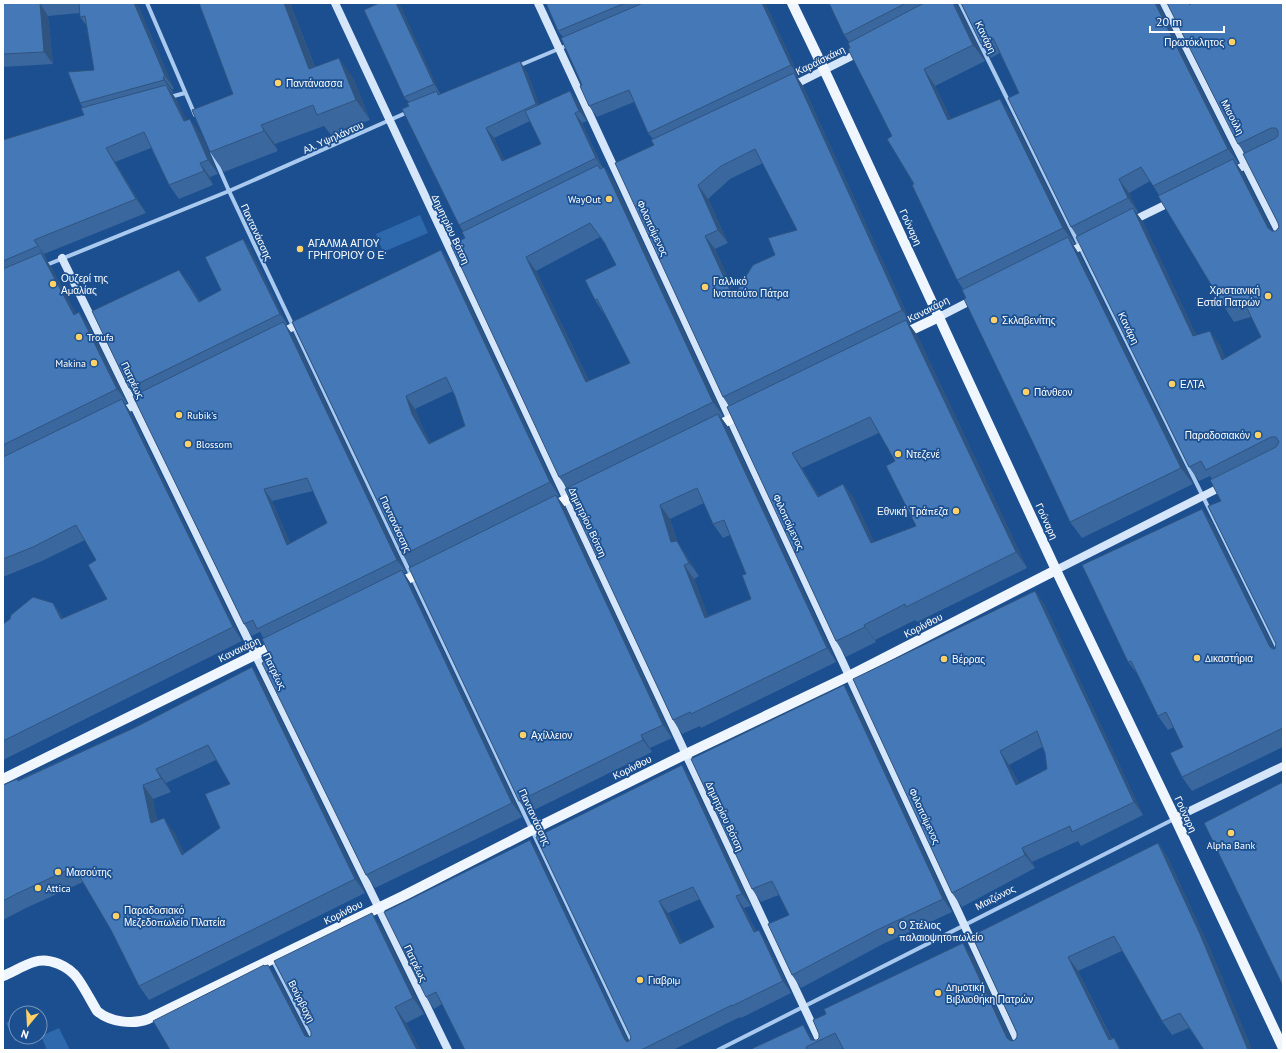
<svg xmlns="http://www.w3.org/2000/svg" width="1286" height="1053" font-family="'PT Sans',sans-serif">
<rect width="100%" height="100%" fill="#1b4f8f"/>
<g fill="#2e69ad">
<path d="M420 215 428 233 383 252 376 234Z"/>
<path d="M16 1017V1037H23L15 1041 6 1023Z"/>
<path d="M59 1028 70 1050H47L41 1036Z"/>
</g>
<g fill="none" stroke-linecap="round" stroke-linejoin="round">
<g stroke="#a9c9ee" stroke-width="4">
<path d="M147 3 195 115"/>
<path d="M960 3 1278 649"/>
<path d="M518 66 568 45"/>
<path d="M170 97 185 93"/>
<path d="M212 152 229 191 636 1050"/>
<path d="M44 266 229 191 408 112"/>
<path d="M272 959 313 1039"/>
<path d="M718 1050 1174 819"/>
</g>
<g stroke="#d6e6fa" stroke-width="8">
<path d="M335 3 824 1050"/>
<path d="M538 3 1022 1050"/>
<path d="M1164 3 1283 240"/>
<path d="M792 86 860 52"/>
<path d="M1230 173 1257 159"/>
<path d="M1130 222 1173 201"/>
<path d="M1067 253 1090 242"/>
<path d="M62 258 448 1050"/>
<path d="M939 317 976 298"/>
<path d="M279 334 302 322"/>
<path d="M119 413 146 399"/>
<path d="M1056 570 1225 485"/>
<path d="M1175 818 1283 766"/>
</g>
<g stroke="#f0f6ff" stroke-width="10">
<path d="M792 3 829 80 1056 570 1175 818 1283 1048"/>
<path d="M901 335 939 317"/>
<path d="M713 428 743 413"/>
<path d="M549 508 582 492"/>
<path d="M395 585 424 571"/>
<path d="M3 779 279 643"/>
<path d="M3 976C13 972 24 965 34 962 49 957 69 966 78 979 85 989 91 1001 97 1011 110 1022 133 1025 148 1019L403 896 532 830 686 754 849 676 1056 570"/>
</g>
</g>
<g fill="#3a679d" fill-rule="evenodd">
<path d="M3 3H137L174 89H172L173 93H172L176 99 186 120 200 133 218 174 210 177 213 185 179 199 169 185 151 148 115 162 146 213 44 254 47 261 51 267 76 314 79 312 89 326 127 403 125 404 131 413 242 641 3 760V624L53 603 63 618 107 599 96 560 85 540 42 561 3 577V140L84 115 83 108 80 103 94 70 87 26 80 17V13L48 16 53 64 3 67Z"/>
<path d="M199 3H290L315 67 353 78 370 120 331 135 324 126 275 144 278 151 224 172 210 152 233 94Z"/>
<path d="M379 3H398L401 7 440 94 527 72 539 105 570 91 578 102 587 121 582 123 603 168 604 167 614 181 723 416 721 417 728 427 836 662 701 728 700 726 682 734 673 720 567 488 559 477 465 238 463 231 459 225 409 106V102L404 97ZM530 121 541 144 504 160 494 138ZM600 237 605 244 616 265 595 300 604 314 605 313 630 363 589 381 536 271ZM704 503 713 524 723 538 730 535 746 574 751 599 708 616 694 579 699 576 686 555 677 541 670 519Z"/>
<path d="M546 3H765L799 76 797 77 803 86 911 323 909 324 917 335 1027 568 917 622 915 620 875 640 876 642 846 657 836 641 729 406 723 397 654 145 653 139 648 133 634 102 597 117 589 106 582 85 563 37 558 31ZM763 163 797 230 775 255 735 294 715 249 728 243 708 199 730 179ZM879 433 895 461 916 526 874 542 854 499 843 484 819 496 802 468Z"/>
<path d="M829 3H955L958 7 985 61 935 86 951 119 1000 99 1011 115 1075 244 1073 245 1079 254 1193 484 1082 538 1070 522 966 298 963 289 957 280 892 136 850 48 849 42 844 35Z"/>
<path d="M961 3 1159 5 1238 163 1237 164 1243 173 1272 231H1276L1279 227 1278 223 1245 153 1238 144 1283 3V747L1192 791 1182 777 1183 747 1174 727 1168 730 1158 716 1139 676 1128 662 1202 509 1212 523 1274 649H1275L1276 644 1212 479 1210 476 1199 481 1189 467 1077 236 1071 227 1019 93 1000 53 991 58 981 44ZM1150 181 1159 195 1225 308 1234 322 1251 317 1261 337 1225 358 1220 345 1196 335 1143 222 1136 213 1138 212 1129 193Z"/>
<path d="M243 239 250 249 287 324 286 325 295 338 406 572 404 573 411 584 522 817 375 888 366 875 271 658 264 639 260 632 252 636 244 624 134 395 129 388 187 280 200 301 221 290ZM313 491 327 523 290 543 272 501Z"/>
<path d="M441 250 451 264 559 496 557 497 565 507 672 738 650 748 652 752 528 813 519 801 411 567 403 555 292 322ZM453 391 455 396 465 426 431 443 422 427 415 409Z"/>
<path d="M1035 591 1044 604 1143 815 1081 846 1078 841 1032 862 1035 868 962 907 952 893ZM1042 747 1045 753 1047 769 1019 784 1009 765Z"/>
<path d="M252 667 262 681 365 893 149 1000 139 986 111 930 83 882 26 908 3 920V785L18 780 136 727ZM216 760 230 784 220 828 184 853 174 832 157 821 153 799 171 792 166 783Z"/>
<path d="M853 697 952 912 883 944 801 988 792 975 789 915 779 895 761 902 752 889Z"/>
<path d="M682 765 690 777 751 906 744 908 756 931 767 942 791 993 741 1018 740 1017 673 1050H465L442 1004 434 1009 426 997 530 840 538 852 628 1041 630 1040ZM700 899 714 927 682 943 668 913Z"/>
<path d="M1158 843 1168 858 1210 949 1252 1050H1204L1189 1028 1172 1035 1162 1021 1122 951 1078 971 1112 1039 1114 1038 1122 1050H844L843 1048 839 1050H749L813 1040H817L973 957 1012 1041 1015 1040 1017 1037V1033L973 938Z"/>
<path d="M383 929 424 1014 406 1023 420 1050H170L264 966 279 980 308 1037H309L311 1036Z"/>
</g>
<g fill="#305480">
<path d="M40 3 48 16 53 64 44 52Z"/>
<path d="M134 3H137L174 89 165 76Z"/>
<path d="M284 3H290L323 89 309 69Z"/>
<path d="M396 3H398L401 7 441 95 434 84Z"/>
<path d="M762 3H765L799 76 791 65Z"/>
<path d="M953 3H955L958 7 985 61 973 45Z"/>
<path d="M1155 3H1159V5L1238 163 1228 149Z"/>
<path d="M339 58 353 78 370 120 356 100Z"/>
<path d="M520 61 527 72 543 114 536 104Z"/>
<path d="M924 69 935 86 959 136 948 120Z"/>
<path d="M794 73 803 86 911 323 902 310Z"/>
<path d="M163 77 172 89 173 93 164 80Z"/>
<path d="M166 85 176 99 194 135 184 121Z"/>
<path d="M570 91 578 102 587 121 579 111Z"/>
<path d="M1000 99 1011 115 1075 244 1063 228Z"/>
<path d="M575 113 582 123 603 169 596 158Z"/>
<path d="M190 119 200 133 218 174 208 160Z"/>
<path d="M261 125 275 144 278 151 264 131Z"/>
<path d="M486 128 494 138 510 172 502 161Z"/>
<path d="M106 148 115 162 146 213 136 199Z"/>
<path d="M1233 159 1243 173 1278 242 1268 228Z"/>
<path d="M200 163 210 177 213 185 204 171Z"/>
<path d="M604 167 614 181 723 416 713 402Z"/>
<path d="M1119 179 1129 193 1138 212 1128 198Z"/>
<path d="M698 185 708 199 728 243 718 230Z"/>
<path d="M1133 208 1143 222 1203 350 1193 336Z"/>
<path d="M705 236 715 249 743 311 733 297Z"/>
<path d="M1068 237 1079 254 1193 484 1181 468Z"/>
<path d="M243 239 250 249 287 324 280 314Z"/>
<path d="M34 240 44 254 47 261 38 246Z"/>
<path d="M441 250 451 264 559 496 550 482Z"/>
<path d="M41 253 51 267 84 329 74 315Z"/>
<path d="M526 257 536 271 596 396 586 382Z"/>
<path d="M179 270 187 280 206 312 199 302Z"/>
<path d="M79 312 89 326 127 403 117 389Z"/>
<path d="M906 320 917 335 1027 568 1016 552Z"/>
<path d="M286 326 295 338 406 572 397 560Z"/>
<path d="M1210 331 1220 345 1232 374 1222 360Z"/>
<path d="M406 396 415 409 422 427 439 457 429 444 412 414Z"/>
<path d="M122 399 131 413 242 641 233 627Z"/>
<path d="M718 414 728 427 836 662 827 648Z"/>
<path d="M792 453 802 468 829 512 818 497Z"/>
<path d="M843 484 854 499 882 559 871 543Z"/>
<path d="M264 489 272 501 296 557 287 545Z"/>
<path d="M556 495 565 507 672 738 663 725Z"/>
<path d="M660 505 670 519 681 555 671 542Z"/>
<path d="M1202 509 1212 523 1280 662 1270 647Z"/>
<path d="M677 541 686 555 699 576 689 563Z"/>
<path d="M684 565 694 579 714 631 705 618Z"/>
<path d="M402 570 411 584 522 817 512 803Z"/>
<path d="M1035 591 1044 604 1143 815 1134 802Z"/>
<path d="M53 603 62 617 71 633 61 619Z"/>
<path d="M864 625 875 640 876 642 865 627Z"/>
<path d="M252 667 262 681 365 893 355 879Z"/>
<path d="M844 685 853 697 952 912 943 899Z"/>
<path d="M641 735 650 748 652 752 643 740Z"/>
<path d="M1000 751 1009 765 1026 799 1016 785Z"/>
<path d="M682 765 690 777 751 906 742 894Z"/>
<path d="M156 769 166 783 171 792 161 778Z"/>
<path d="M143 785 153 799 161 838 151 823Z"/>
<path d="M164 818 174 832 192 869 182 855Z"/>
<path d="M530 840 538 852 632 1050 625 1040Z"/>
<path d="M1158 843 1168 858 1210 949 1252 1050H1248Z"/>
<path d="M1022 848 1032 862 1035 868 1025 855Z"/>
<path d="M736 896 744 908 762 944 754 932Z"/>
<path d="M659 901 668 913 688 956 680 944Z"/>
<path d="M372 913 383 929 424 1014 413 998Z"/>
<path d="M759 930 767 942 791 993 783 981Z"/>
<path d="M963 943 973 957 1016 1050 1007 1038Z"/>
<path d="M1068 957 1078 971 1117 1050 1109 1040Z"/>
<path d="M268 965 279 980 315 1050 305 1036Z"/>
<path d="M395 1007 406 1023 420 1050H417Z"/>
<path d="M803 1025 813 1039 815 1043 811 1040Z"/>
<path d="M1114 1038 1122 1050H1120Z"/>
</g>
<g fill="#4478b7" stroke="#305480" fill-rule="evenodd">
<path d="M3 3H45H40L44 52 3 54Z"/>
<path d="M79 3H134L165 76 163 77 164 80 80 103 68 72 94 70 85 16 80 17Z"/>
<path d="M199 3H284L309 69 339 58 356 100 317 115 313 105 261 125 264 131 210 152 192 110 233 94Z"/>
<path d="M379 3H396L434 84 404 97 364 10Z"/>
<path d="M546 3H625L558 31Z"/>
<path d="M643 3H762L791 65 648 133 629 90 589 106 580 86 582 85 561 38Z"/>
<path d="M829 3H906L844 35Z"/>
<path d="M924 3H953L973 45 924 69 948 120 1000 99 1063 228 957 280 912 185 914 184 887 139 892 136 848 49 850 48 848 43Z"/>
<path d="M961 3H1155L1228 149 1153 186 1141 167 1119 179 1128 198 1071 227 1008 98 1019 93 993 38 981 44Z"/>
<path d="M1167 3H1189L1190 5V3H1283V728L1182 777 1170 753 1183 747 1166 712 1158 716 1131 661 1128 662 1082 565 1202 509 1270 647 1273 649H1275L1276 644 1208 506 1221 501 1210 480 1276 447 1279 442 1276 437H1271L1206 470 1201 461 1189 467 1076 237 1133 208 1193 336 1210 331 1222 360 1261 337 1244 302 1225 308 1158 196 1233 159 1268 228 1272 231H1276L1279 227 1278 223 1243 154 1276 138 1278 136V131L1276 128H1271L1238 144Z"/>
<path d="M520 61 536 104 486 128 502 161 541 144 525 111 570 91 579 111 575 113 596 158 459 225 402 109 409 106 407 103 437 91 438 95Z"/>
<path d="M794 73 902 310 723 397 615 163 654 145 651 140ZM755 149 797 230 768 238 775 255 753 265 733 297 705 236 718 230 698 185 721 166Z"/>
<path d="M166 85 184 121 190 119 208 160 200 163 204 171 169 185 144 132 106 148 136 199 34 240 38 246 3 261V140L84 115 81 108Z"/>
<path d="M598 165 600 169 604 167 713 402 559 477 451 245 465 238 462 232ZM590 223 604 242 616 265 585 280 595 300 597 299 630 363 586 382 526 257Z"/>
<path d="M1068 237 1181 468 1070 522 1034 445 964 299 966 298 962 290Z"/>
<path d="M243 239 280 314 129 388 92 311 179 270 199 302 221 290 205 257Z"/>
<path d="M441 250 550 482 403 555 292 322ZM446 377 455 396 465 426 429 444 412 414 406 396Z"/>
<path d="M41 253 74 315 79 312 117 389 3 445V269Z"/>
<path d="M906 320 1016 552 906 607 905 604 864 625 865 627 836 641 727 407ZM870 417 895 461 886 466 916 526 871 543 843 484 818 497 792 453Z"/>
<path d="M283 322 286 326 397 560 257 629 253 620 244 624 133 396ZM307 478 327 523 287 545 264 489Z"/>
<path d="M122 399 233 627 3 741V624L10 619 11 615 33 597 53 603 61 619 107 599 88 565 96 560 76 525 33 547 3 559V457Z"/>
<path d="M718 414 827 648 691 714 690 712 673 720 565 489ZM697 488 713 524 724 520 746 574 742 575 751 599 705 618 684 565 689 563 677 541 671 542 660 505Z"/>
<path d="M556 495 663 725 641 735 643 740 519 801 409 568Z"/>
<path d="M402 570 512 803 366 875 262 663 271 658 262 639Z"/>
<path d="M1035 591 1134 802 1072 832 1070 826 1022 848 1025 855 952 893 853 679ZM1037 731 1045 753 1047 769 1016 785 1000 751Z"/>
<path d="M252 667 355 879 139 986 111 930 74 867 16 894 3 901V785L17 779 18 781 136 727ZM208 745 230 784 205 794 220 828 182 855 164 818 151 823 143 785 161 778 156 769Z"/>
<path d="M844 685 943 899 875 931 792 975 768 924 789 915 772 881 752 889 691 759Z"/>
<path d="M682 765 742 894 736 896 754 932 759 930 783 981 732 1006V1005L641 1050H465L436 992 426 997 384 912 530 840 625 1040 627 1042 630 1040 631 1037 536 837ZM693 887 714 927 680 944 659 901Z"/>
<path d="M1283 782V986L1204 823Z"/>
<path d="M1158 843 1200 934 1248 1050H1204L1180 1013 1162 1021 1114 936 1068 957 1109 1040 1114 1038 1120 1050H844L835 1033 806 1047 807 1050H749L803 1025 811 1040H817L819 1038V1034L813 1020 826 1014 824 1009 963 943 1007 1038 1011 1041 1015 1040 1017 1037V1033L973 938 978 935 977 933Z"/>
<path d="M372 913 413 998 395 1007 417 1050H170L153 1021 264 965V966L268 965 305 1036 309 1037 311 1036V1032L274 961Z"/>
</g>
<g fill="#ffd166" stroke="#1b4f8f" stroke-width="1.5">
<circle cx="1232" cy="42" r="4"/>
<circle cx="278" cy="83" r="4"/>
<circle cx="609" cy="199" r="4"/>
<circle cx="300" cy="249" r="4"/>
<circle cx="53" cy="284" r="4"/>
<circle cx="705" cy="287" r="4"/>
<circle cx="1268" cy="296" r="4"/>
<circle cx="994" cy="320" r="4"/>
<circle cx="79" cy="337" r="4"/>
<circle cx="94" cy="363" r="4"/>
<circle cx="1172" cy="384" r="4"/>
<circle cx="1026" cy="392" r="4"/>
<circle cx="179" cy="415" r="4"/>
<circle cx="1258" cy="435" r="4"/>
<circle cx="188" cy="444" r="4"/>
<circle cx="898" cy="454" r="4"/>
<circle cx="956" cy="511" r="4"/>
<circle cx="1197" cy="658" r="4"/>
<circle cx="944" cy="659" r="4"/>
<circle cx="523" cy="735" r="4"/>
<circle cx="1231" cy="833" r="4"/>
<circle cx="58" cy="872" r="4"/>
<circle cx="38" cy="888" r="4"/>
<circle cx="116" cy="916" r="4"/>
<circle cx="891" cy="931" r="4"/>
<circle cx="640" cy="980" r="4"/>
<circle cx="938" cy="993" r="4"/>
</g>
<g text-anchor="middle" stroke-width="3.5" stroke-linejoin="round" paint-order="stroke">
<g font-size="10" fill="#fff" stroke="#1b4f8f">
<text transform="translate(986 37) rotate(64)" y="4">Κανάρη</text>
<text transform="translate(820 60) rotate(-26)" y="4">Καραϊσκάκη</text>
<text transform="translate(1233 117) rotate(63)" y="4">Μιαούλη</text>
<text transform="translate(333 137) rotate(-24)" y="4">Αλ. Υψηλάντου</text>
<text transform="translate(911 227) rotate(65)" y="4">Γούναρη</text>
<text transform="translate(653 228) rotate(65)" y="4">Φιλοποίμενος</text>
<text transform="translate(451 229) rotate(65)" y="4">Δημητρίου Βότση</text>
<text transform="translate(257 232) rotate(65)" y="4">Παντανάσσης</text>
<text transform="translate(928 309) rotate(-27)" y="4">Κανακάρη</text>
<text transform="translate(1129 328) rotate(64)" y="4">Κανάρη</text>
<text transform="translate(133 380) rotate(64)" y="4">Πατρέως</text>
<text transform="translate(1047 521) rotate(65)" y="4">Γούναρη</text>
<text transform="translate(588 522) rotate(65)" y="4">Δημητρίου Βότση</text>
<text transform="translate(789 522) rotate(65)" y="4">Φιλοποίμενος</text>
<text transform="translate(396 524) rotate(65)" y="4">Παντανάσσης</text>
<text transform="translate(923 625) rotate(-27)" y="4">Κορίνθου</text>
<text transform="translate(239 649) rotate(-26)" y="4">Κανακάρη</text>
<text transform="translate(275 671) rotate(64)" y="4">Πατρέως</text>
<text transform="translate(632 767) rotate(-26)" y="4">Κορίνθου</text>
<text transform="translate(1186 814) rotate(65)" y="4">Γούναρη</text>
<text transform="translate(725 816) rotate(65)" y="4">Δημητρίου Βότση</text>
<text transform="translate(925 816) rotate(65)" y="4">Φιλοποίμενος</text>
<text transform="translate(535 817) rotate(65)" y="4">Παντανάσσης</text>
<text transform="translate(995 897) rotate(-27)" y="4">Μαιζώνος</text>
<text transform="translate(343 912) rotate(-26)" y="4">Κορίνθου</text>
<text transform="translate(416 963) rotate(64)" y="4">Πατρέως</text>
<text transform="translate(302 1001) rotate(63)" y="4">Βούρβαχη</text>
</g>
<g font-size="10" fill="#fff" stroke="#1b4f8f" text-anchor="start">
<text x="1224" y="46" text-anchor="end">Πρωτόκλητος</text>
<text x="286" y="87">Παντάνασσα</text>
<text x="601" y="203" text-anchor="end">WayOut</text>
<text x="308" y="247">ΑΓΑΛΜΑ ΑΓΙΟΥ<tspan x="308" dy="12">ΓΡΗΓΟΡΙΟΥ Ο Ε'</tspan></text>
<text x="61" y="282">Ουζερί της<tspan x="61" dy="12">Αμαλίας</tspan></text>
<text x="713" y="285">Γαλλικό<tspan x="713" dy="12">Ινστιτούτο Πάτρα</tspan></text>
<text x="1260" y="294" text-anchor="end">Χριστιανική<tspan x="1260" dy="12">Εστία Πατρών</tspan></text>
<text x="1002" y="324">Σκλαβενίτης</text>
<text x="87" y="341">Troufa</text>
<text x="86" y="367" text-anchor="end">Makina</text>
<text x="1180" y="388">ΕΛΤΑ</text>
<text x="1034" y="396">Πάνθεον</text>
<text x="187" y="419">Rubik's</text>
<text x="1250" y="439" text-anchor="end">Παραδοσιακόν</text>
<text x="196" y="448">Blossom</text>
<text x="906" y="458">Ντεζενέ</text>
<text x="948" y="515" text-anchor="end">Εθνική Τράπεζα</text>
<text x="1205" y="662">Δικαστήρια</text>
<text x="952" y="663">Βέρρας</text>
<text x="531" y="739">Αχίλλειον</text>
<text x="1231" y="849" text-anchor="middle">Alpha Bank</text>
<text x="66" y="876">Μασούτης</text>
<text x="46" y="892">Attica</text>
<text x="124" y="914">Παραδοσιακό<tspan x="124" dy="12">Μεζεδοπωλείο Πλατεία</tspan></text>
<text x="899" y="929">Ο Στέλιος<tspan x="899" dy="12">παλαιοψητοπωλείο</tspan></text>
<text x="648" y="984">Γιαβριμ</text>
<text x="946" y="991">Δημοτική<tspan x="946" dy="12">Βιβλιοθήκη Πατρών</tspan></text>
</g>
</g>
<rect width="1286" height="1053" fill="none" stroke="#ffffff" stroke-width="8"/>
<g transform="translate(28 1025) rotate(198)"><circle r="19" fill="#1b4f8f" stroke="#7695bc"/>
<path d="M0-3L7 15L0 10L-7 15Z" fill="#ffd166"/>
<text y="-6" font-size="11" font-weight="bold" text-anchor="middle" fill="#ffffff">N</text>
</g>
<path d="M1150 26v6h74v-6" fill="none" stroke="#ffffff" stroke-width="2"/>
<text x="1156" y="26" font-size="12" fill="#ffffff" stroke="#1b4f8f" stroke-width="3" paint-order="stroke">20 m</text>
</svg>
